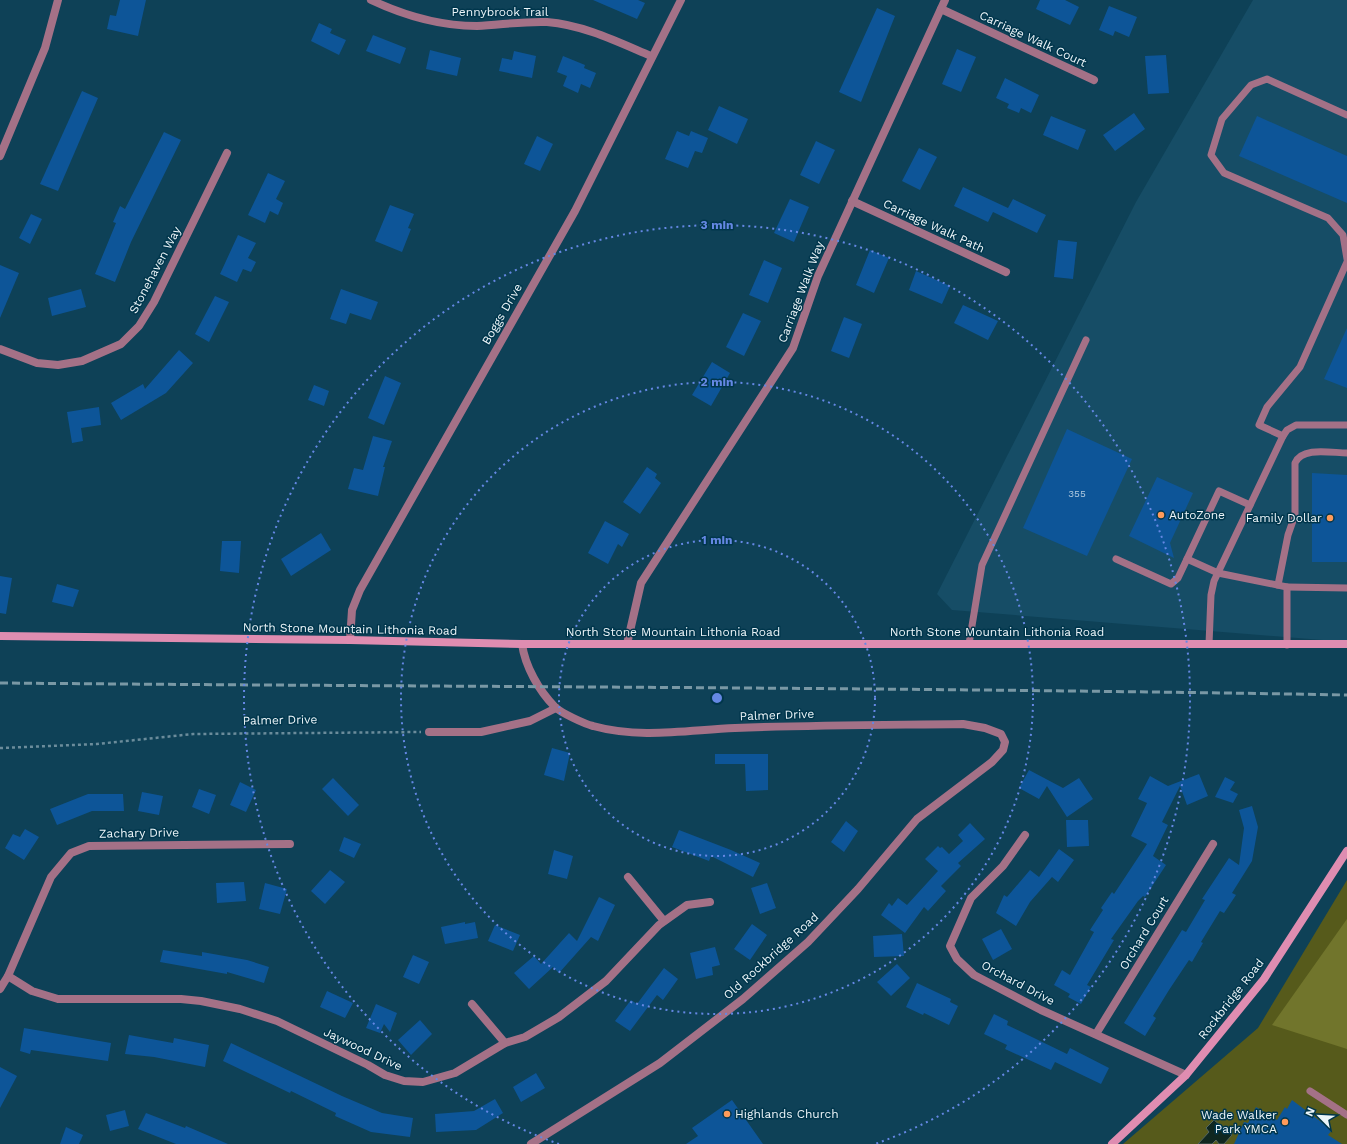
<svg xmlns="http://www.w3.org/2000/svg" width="1347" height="1144" font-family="'Work Sans',sans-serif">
<rect width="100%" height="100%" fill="#0e4157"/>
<path fill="#164d66" d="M1253 0H1347V642L952 610 937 594 1136 202Z"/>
<path fill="#565a1b" d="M1347 880V1144H1123L1258 1028Z"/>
<path fill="#71752c" d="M1347 919V1049L1272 1025Z"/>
<path fill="#102720" stroke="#526561" d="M1214 1120 1232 1135 1224 1144H1219L1216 1140 1212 1144H1198L1209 1132 1206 1128Z"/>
<g fill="#0d5598">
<path d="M120 0H146L138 36 107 29 110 15 116 16Z"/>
<path d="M593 0H638L645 3 637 19Z"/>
<path d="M1040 0H1065L1079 7 1070 25 1036 9Z"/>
<path d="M1109 6 1137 17 1129 37 1115 31 1113 36 1099 30Z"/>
<path d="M877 8 895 16 861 102 839 92Z"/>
<path d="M319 23 332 29 330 33 346 40 339 55 311 41Z"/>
<path d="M373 35 406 48 400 64 366 51Z"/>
<path d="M957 49 976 57 961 92 942 84Z"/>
<path d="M430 50 461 58 457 76 426 69Z"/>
<path d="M514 51 536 56 532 78 499 71 502 58 512 60Z"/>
<path d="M1166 55 1169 93 1148 94 1145 56Z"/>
<path d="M563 56 585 65 584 68 596 73 590 88 581 84 578 93 563 86 567 76 557 72Z"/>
<path d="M1005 78 1039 95 1031 113 1021 108 1019 113 1007 108 1009 104 996 98Z"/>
<path d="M82 91 98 98 58 191 40 184Z"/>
<path d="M719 106 748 119 737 144 708 130Z"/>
<path d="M1134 113 1145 129 1115 151 1103 135Z"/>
<path d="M1051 116 1086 130 1078 150 1043 135Z"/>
<path d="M1257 116 1347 156V203L1239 156Z"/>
<path d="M677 131 689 136 691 131 708 138 702 153 695 151 688 168 665 159Z"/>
<path d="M164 132 181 140 131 242 115 282 95 274 116 223 113 222 120 206 125 209Z"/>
<path d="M537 136 553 144 540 171 524 164Z"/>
<path d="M816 141 835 150 819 184 800 175Z"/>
<path d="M919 148 937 157 920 190 902 181Z"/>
<path d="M268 173 285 181 276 199 283 203 278 215 270 211 265 223 248 215Z"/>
<path d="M963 187 1008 208 1013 199 1046 215 1037 233 993 212 988 222 954 206Z"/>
<path d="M790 199 809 207 794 242 774 233Z"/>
<path d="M390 205 414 214 408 228 411 229 402 252 375 241Z"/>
<path d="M31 214 42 219 30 244 19 238Z"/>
<path d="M238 235 256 243 248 258 256 262 251 272 243 269 237 282 220 274Z"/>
<path d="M1058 240 1077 242 1073 279 1054 277Z"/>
<path d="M870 250 889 258 874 293 856 285Z"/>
<path d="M764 260 782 268 768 303 749 295Z"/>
<path d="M0 265 19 273 0 318Z"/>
<path d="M916 271 950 286 942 304 909 290Z"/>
<path d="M81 289 86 307 52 316 48 298Z"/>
<path d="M341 289 378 302 371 320 350 313 346 324 330 319Z"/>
<path d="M215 296 229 302 209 342 195 334Z"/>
<path d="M963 305 998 321 988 340 954 323Z"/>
<path d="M743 313 761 321 744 356 726 347Z"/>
<path d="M844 317 862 324 849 358 831 351Z"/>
<path d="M1347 328V388L1324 379Z"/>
<path d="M179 350 193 363 166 393 121 420 111 403 143 384 145 389Z"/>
<path d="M712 362 730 373 711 406 692 395Z"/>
<path d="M385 376 401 383 384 425 368 418Z"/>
<path d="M314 385 329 391 324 406 308 400Z"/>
<path d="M99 407 101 425 81 428 83 441 72 443 67 412Z"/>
<path d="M1067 429 1132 459 1087 556 1023 528Z"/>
<path d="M373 436 392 441 383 467H385L378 496 348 489 354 468 363 470Z"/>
<path d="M647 467 657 474 655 478 661 483 640 514 623 502Z"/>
<path d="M1312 473 1347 475V562H1312Z"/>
<path d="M1157 477 1193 493 1170 543 1174 558 1129 536Z"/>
<path d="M605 521 629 534 622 547 618 544 608 564 588 553Z"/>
<path d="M321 533 331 550 291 576 281 559Z"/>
<path d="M222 541H241L239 573 220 571Z"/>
<path d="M0 576 12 578 6 614 0 613Z"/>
<path d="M57 584 79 590 73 607 52 602Z"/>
<path d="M552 748 570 753 564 781 544 775Z"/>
<path d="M715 754H768V790L746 791 745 764H715Z"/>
<path d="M1029 770 1063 788 1079 778 1093 799 1067 817 1047 786 1039 799 1019 788Z"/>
<path d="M1199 774 1208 796 1187 805 1180 786 1162 822 1168 825 1153 856 1166 865 1145 897 1143 896 1138 901 1111 939 1114 940 1087 985 1091 987 1081 1004 1068 997 1070 994 1054 985 1062 970 1070 975 1094 932 1090 930 1103 910 1101 908 1112 892 1114 894 1147 844 1131 836 1147 803 1138 799 1150 776 1168 786Z"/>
<path d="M1225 777 1235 782 1230 790 1238 794 1233 803 1215 797Z"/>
<path d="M333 778 359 805 348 816 322 789Z"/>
<path d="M240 782 256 790 246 812 230 805Z"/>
<path d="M199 789 216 795 209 814 192 807Z"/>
<path d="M142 792 163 796 159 815 138 811Z"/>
<path d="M88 794H123L124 811H92L57 825 50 809Z"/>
<path d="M1252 806 1258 827 1252 861 1232 893 1236 895 1224 913 1220 911 1201 942 1203 943 1192 962 1189 960 1169 990 1153 1016 1156 1018 1145 1036 1124 1023 1182 930 1186 932 1205 900 1202 899 1229 858 1239 865 1244 828 1239 810Z"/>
<path d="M1066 820H1088L1089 846 1067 847Z"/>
<path d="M846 821 858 831 844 852 831 842Z"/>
<path d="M970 823 985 839 958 863 961 866 941 886 946 891 928 911 924 907 905 933 881 915 889 903 892 906 898 898 907 905 938 871 925 859 938 846 940 848 942 847 949 854 963 841 958 835Z"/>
<path d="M25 829 39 837 24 860 5 848 13 834 20 837Z"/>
<path d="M679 830 731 850 760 863 753 877 711 856 709 861 672 847Z"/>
<path d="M344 837 361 844 354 858 339 851Z"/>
<path d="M1059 849 1074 860 1058 882 1052 877 1030 902 1016 926 996 913 1004 895 1007 897 1030 870 1039 877Z"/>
<path d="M554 850 573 856 567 879 548 874Z"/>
<path d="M330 870 345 882 325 904 311 891Z"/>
<path d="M244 882 246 901 217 903 216 883Z"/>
<path d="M265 883 287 889 280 914 259 909Z"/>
<path d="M767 883 776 908 760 914 751 888Z"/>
<path d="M599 897 615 905 598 941 591 937 559 973 553 967 529 989 514 973 534 956 541 964 569 933 577 941Z"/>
<path d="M465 922V924L475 922 478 938 445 944 441 927Z"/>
<path d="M752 924 767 935 750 960 734 949Z"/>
<path d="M495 925 520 935 513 951 488 941Z"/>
<path d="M1001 929 1012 949 993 960 982 939Z"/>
<path d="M902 934 904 956 874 957 873 936Z"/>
<path d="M715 947 720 965 712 967 713 975 696 979 690 953Z"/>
<path d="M163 950 202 956V952L247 960 269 967 264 983 227 972V974L160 962Z"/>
<path d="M413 955 429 962 419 984 403 977Z"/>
<path d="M897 964 910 978 891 996 877 982Z"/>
<path d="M664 968 678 979 663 1000 657 995 630 1031 615 1021 631 1000 637 1004Z"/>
<path d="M917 983 951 999 950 1002 958 1006 949 1025 924 1013 923 1015 906 1007Z"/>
<path d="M327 991 353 1003 345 1018 320 1007Z"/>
<path d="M376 1004 397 1013 390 1032 384 1024 380 1033 366 1028Z"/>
<path d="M994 1014 1008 1021 1007 1025 1067 1054 1070 1048 1109 1068 1101 1084 1055 1062 1051 1070 1005 1049 1007 1045 984 1034Z"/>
<path d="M420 1020 432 1034 411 1055 398 1040Z"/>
<path d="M24 1028 111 1043 108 1061 31 1050 30 1054 20 1051Z"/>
<path d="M129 1035 173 1043 174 1038 209 1045 205 1067 154 1057 125 1054Z"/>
<path d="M231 1043 342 1096 382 1113 413 1118 410 1137 371 1132 335 1116 336 1113 291 1091 290 1093 223 1061Z"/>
<path d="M0 1067 17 1076 0 1108Z"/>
<path d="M536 1073 545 1088 521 1102 513 1087Z"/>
<path d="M495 1099 503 1113 476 1130 436 1132 435 1114 474 1111Z"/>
<path d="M732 1100 763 1144H686L698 1136 692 1128Z"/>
<path d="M1292 1100 1332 1130 1328 1135 1342 1144H1234L1244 1122 1248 1123 1256 1107 1277 1120 1285 1107 1287 1109Z"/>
<path d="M125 1110 129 1126 110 1131 106 1115Z"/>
<path d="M146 1113 185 1128 186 1126 228 1144H176L138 1129Z"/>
<path d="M66 1127 83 1135 79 1144H60Z"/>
</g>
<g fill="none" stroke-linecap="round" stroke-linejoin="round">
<path stroke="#6b8c9b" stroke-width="2.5" stroke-dasharray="3 3" stroke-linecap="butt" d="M0 748 97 744 193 734 421 732"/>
<g stroke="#a47187" stroke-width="7">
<path d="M1347 115 1267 79 1251 85 1222 119 1211 155 1224 173 1328 218 1343 235 1347 259"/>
<path d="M1283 436 1259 425 1267 407 1300 367 1347 262"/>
<path d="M1250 505 1219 491 1187 559 1218 573 1287 587V645"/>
<path d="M1116 559 1171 584 1178 578 1187 559"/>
<path d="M1278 585 1288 535 1295 515V463C1302 446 1332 453 1347 453"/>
<path d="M1287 587 1347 588"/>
<path d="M969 644 982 565 1086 340"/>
<path d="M1209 644 1211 595 1214 581 1283 436 1287 430 1296 425H1347"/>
<path d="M1310 1091 1347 1115"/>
</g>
<g stroke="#a47187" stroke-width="8">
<path d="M371 0C405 16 440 26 477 26 500 25 524 21 547 22 584 25 618 42 651 56"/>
<path d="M941 9 1094 80"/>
<path d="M0 156 45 48 58 0"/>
<path d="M852 201 1006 272"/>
<path d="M0 349 37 363 58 365 82 361 121 344 139 326 154 302 227 153"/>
<path d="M350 640 352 610 360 590 575 211 681 0"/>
<path d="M522 644C525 666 539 691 555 707 561 713 585 724 593 726 640 739 688 730 735 728 811 725 887 725 963 724L985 728 1001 734 1005 742 1003 750 992 762 917 819 858 889 808 942 743 999 660 1063 531 1144"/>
<path d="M627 644 641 583 793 348 818 276 945 0"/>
<path d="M429 732H481L530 721 556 708"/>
<path d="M1025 835 1003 866 971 898 950 946 957 959 974 975 1041 1010 1186 1075"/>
<path d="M628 877 664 921"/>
<path d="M8 976 32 991 58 999H181L201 1001 240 1009 277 1021 368 1065 385 1075 404 1081 423 1082 455 1073 505 1043 525 1037 559 1017 606 981 659 925 687 905 710 902"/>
<path d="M0 989 8 976 51 877 71 853 89 846 290 844"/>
<path d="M472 1004 505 1043"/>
<path d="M1096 1034 1213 844"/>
</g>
<g stroke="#df8db1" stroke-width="8">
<path d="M0 636 350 640 522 644H1347"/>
<path d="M1112 1144 1186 1075 1264 979 1347 851"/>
</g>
<path stroke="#7998a5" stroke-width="3" stroke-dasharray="8 4" stroke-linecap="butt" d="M0 683C449 687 898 687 1347 695"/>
</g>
<g fill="none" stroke="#6588e4" stroke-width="2" stroke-dasharray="2 4">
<circle cx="717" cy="698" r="158"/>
<circle cx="717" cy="698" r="316"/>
<path d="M559 1144A473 473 0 1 1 875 1144"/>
</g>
<g fill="#ff9b5a" stroke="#00364c" stroke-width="1.5">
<circle cx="1161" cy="515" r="4"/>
<circle cx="1330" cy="518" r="4"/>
<circle cx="727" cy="1114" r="4"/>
<circle cx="1285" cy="1122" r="4"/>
</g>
<g text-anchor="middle" stroke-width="3" stroke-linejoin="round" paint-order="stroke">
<g font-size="10" fill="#b4cde1">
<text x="1077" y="497">355</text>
</g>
<g font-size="12" fill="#ecf5f9" stroke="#00364c">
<text x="500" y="16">Pennybrook Trail</text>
<text transform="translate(1033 39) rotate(25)" y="4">Carriage Walk Court</text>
<text transform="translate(934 226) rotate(25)" y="4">Carriage Walk Path</text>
<text transform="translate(155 270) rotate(-62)" y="4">Stonehaven Way</text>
<text transform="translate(801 292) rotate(-69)" y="4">Carriage Walk Way</text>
<text transform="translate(502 314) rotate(-60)" y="4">Boggs Drive</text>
<text transform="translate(350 629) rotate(1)" y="4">North Stone Mountain Lithonia Road</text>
<text x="673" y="636">North Stone Mountain Lithonia Road</text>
<text x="997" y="636">North Stone Mountain Lithonia Road</text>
<text transform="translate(777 715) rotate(-2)" y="4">Palmer Drive</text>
<text transform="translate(280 720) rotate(-1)" y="4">Palmer Drive</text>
<text transform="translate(139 833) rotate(-1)" y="4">Zachary Drive</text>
<text transform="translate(1144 933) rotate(-59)" y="4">Orchard Court</text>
<text transform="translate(771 956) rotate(-42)" y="4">Old Rockbridge Road</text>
<text transform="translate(1018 983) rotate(28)" y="4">Orchard Drive</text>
<text transform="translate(1231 999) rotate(-52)" y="4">Rockbridge Road</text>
<text transform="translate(363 1049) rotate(25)" y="4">Jaywood Drive</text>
</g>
<g font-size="12" fill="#ecf5f9" stroke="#00364c" text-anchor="start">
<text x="1169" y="519">AutoZone</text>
<text x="1322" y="522" text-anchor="end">Family Dollar</text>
<text x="735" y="1118">Highlands Church</text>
<text x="1277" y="1119" text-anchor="end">Wade Walker<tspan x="1277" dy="14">Park YMCA</tspan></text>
</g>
</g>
<circle cx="717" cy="698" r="6" fill="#6588e4" stroke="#00364c" stroke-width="2"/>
<g font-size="12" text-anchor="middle" font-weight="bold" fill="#6588e4" stroke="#00364c" stroke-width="3" stroke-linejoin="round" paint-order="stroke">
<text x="717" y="229">3 min</text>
<text x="717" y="386">2 min</text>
<text x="717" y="544">1 min</text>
</g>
<g transform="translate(1319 1116) rotate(294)" stroke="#00364c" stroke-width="3" paint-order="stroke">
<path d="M0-3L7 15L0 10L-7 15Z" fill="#ecf5f9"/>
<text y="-6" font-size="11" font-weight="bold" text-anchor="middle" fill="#ecf5f9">N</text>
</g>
</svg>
